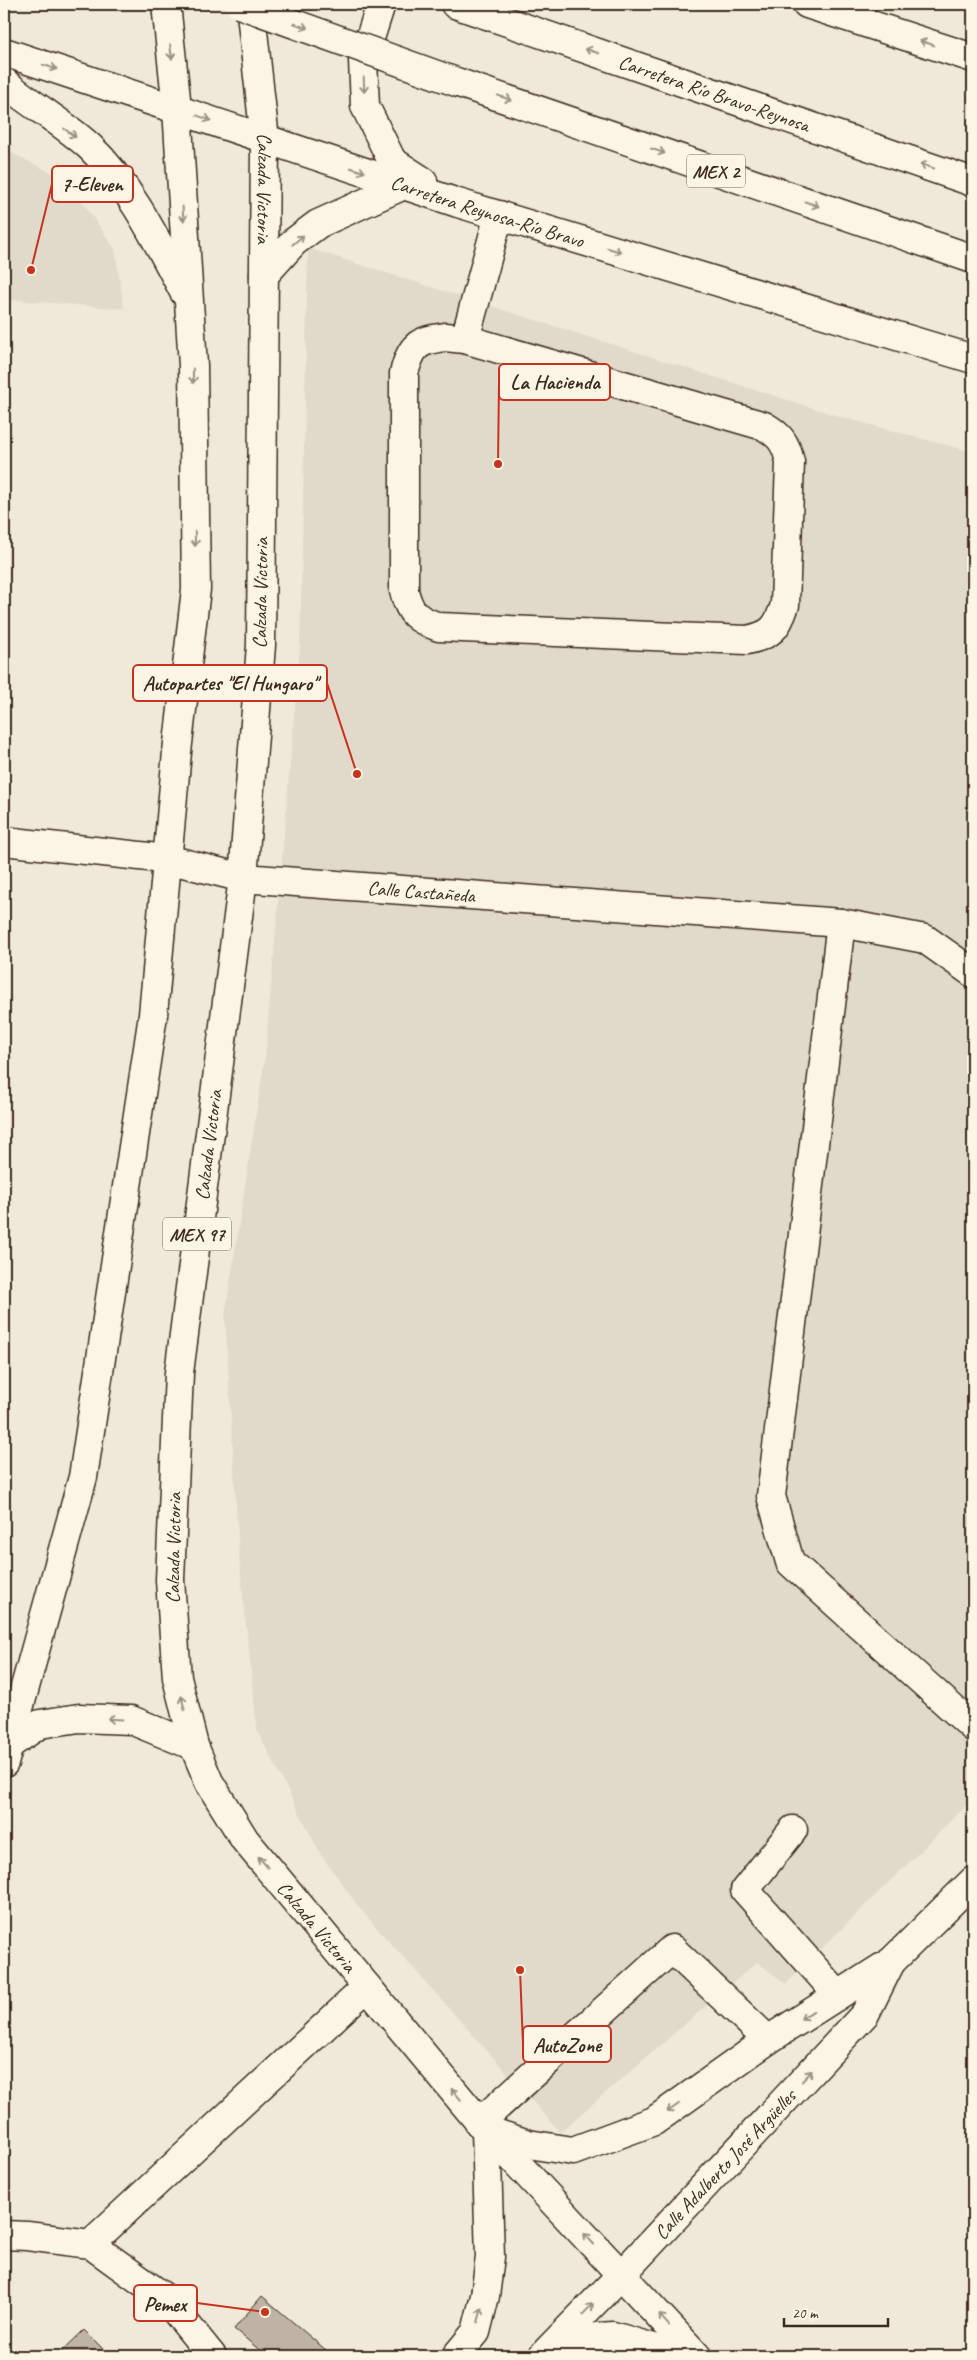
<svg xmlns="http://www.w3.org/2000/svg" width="977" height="2360" font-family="Caveat,sans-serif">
<rect width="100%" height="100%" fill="#f0e9d9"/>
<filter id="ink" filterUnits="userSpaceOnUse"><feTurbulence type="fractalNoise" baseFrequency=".02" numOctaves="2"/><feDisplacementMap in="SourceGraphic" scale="10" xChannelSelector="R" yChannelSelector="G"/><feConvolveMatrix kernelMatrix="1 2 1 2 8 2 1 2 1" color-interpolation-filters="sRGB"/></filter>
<g filter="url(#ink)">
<g fill="#e1d9c9">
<path d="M4 149 68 181 115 249 124 309 4 299Z"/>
<path d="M308 248 841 417 973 452V1799L786 1984 757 1962 560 2132 361 1910 321 1855 257 1730 239 1556 225 1315 265 1057 300 647Z"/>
</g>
<g fill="#beb3a4" stroke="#3b2a1e">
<path d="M262 2296 333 2356H267L234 2329Z"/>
<path d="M84 2330 110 2356H57Z"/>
</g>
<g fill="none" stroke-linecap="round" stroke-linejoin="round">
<g stroke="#3b2a1e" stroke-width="31">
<g id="minor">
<path d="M445 337 465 339 764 426C780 435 786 443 790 462L785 605C777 629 771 635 747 640L439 627C416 619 410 614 404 591V373C412 345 417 341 445 337Z"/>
<path d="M465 339 499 215"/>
<path id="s1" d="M4 841 167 859 243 878 841 923 925 939 973 973"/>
<path d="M841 923 771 1496 790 1562 973 1727"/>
<path d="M793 1830 745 1890 838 1995"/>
<path d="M479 2123 672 1949 768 2040"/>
<path d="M486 2130 697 2356"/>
<path d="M4 2235 27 2236 90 2244 165 2298 212 2356"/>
<path d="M90 2244 367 1987"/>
<path d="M549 2356 585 2338 613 2336 681 2356"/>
</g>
</g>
<g stroke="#3b2a1e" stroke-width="31">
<g id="major">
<path d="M381 4 363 60 365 106 392 161 423 181"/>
<path d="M807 4 973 58"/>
<path id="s2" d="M4 52 458 203 973 359"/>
<path d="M486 2130 528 2144 573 2151 654 2121 768 2040 892 1961 973 1881"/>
<path id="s3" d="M542 2356 622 2274 865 2014 891 1962"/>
</g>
</g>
<g stroke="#3b2a1e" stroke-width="31">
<g id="highway">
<path id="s4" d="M250 4 265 140 261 645 243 878 179 1373 170 1580 177 1678 194 1746 209 1782 245 1840 486 2130 490 2257 485 2296 476 2332 456 2356"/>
<path id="s5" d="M455 4 973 182"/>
<path d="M4 82C31 105 64 123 90 147 130 185 158 243 184 292"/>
<path d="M459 83 973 259"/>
<path d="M264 275 294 242 318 224 404 185"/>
<path d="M9 1745 40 1724 79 1718 131 1720 194 1746"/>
<path d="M4 1763 83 1477 153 1015 177 752 196 589 193 366 177 108 166 4"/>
</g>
</g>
<use href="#minor" stroke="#fcf5e5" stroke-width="28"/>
<use href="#major" stroke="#fcf5e5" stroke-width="28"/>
<use href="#highway" stroke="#fcf5e5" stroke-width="28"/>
<g stroke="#3b2a1e" stroke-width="31" stroke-linecap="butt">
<path id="highway-bridge" d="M239 4 459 83"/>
</g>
<use href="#highway-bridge" stroke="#fcf5e5" stroke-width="28"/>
</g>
<defs><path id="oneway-shaft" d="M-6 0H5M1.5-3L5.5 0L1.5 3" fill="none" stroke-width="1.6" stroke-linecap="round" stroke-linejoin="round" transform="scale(1.25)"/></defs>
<g stroke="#9c9082">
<use href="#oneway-shaft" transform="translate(301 26) rotate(20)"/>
<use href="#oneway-shaft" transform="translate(927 43) rotate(-162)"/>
<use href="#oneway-shaft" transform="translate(592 51) rotate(-161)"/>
<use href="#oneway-shaft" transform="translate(171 52) rotate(84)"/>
<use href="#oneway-shaft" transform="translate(50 67) rotate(18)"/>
<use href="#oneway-shaft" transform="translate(364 85) rotate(88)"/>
<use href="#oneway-shaft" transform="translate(505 98) rotate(19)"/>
<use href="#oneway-shaft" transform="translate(204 118) rotate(20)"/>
<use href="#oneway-shaft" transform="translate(70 133) rotate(37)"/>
<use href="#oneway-shaft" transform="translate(658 151) rotate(19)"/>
<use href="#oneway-shaft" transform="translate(927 166) rotate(-161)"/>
<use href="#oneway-shaft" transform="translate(358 170) rotate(18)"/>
<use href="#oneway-shaft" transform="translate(812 204) rotate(19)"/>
<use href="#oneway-shaft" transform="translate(183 214) rotate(87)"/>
<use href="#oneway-shaft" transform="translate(298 240) rotate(-39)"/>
<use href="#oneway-shaft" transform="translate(614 250) rotate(17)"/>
<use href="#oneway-shaft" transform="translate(193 376) rotate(89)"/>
<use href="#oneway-shaft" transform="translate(195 539) rotate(89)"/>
<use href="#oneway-shaft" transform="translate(183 1703) rotate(-104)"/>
<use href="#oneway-shaft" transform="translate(115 1719) rotate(-177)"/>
<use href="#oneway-shaft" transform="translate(263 1862) rotate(-130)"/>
<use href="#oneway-shaft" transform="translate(807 2015) rotate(147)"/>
<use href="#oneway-shaft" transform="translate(807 2076) rotate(-47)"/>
<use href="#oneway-shaft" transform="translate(456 2094) rotate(-130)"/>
<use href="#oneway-shaft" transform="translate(673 2108) rotate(145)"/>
<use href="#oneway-shaft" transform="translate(589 2239) rotate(-133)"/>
<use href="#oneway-shaft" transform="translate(588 2309) rotate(-46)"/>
<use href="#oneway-shaft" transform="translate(480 2315) rotate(-76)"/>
<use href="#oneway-shaft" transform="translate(664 2320) rotate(-132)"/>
</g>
</g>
<g text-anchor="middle" stroke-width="4" stroke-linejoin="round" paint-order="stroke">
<g fill="#fcf5e5" stroke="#75675a" stroke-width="1">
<rect x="687" y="154.5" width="58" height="33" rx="4"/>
<rect x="163" y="1217.5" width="68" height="33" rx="4"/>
</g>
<g font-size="19" font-weight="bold" fill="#3b2a1e">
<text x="716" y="178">MEX 2</text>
<text x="197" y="1241">MEX 97</text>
</g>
<g font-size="20" fill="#3b2a1e" stroke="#fcf5e5">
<text dy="7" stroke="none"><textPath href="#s5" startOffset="274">Carretera Río Bravo-Reynosa</textPath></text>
<text dy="7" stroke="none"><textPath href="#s4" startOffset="185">Calzada Victoria</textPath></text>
<text dy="7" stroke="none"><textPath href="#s2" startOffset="509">Carretera Reynosa-Río Bravo</textPath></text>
<text transform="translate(260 593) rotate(-89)" y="7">Calzada Victoria</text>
<text dy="7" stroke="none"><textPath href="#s1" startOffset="421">Calle Castañeda</textPath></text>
<text transform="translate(208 1145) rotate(-83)" y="7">Calzada Victoria</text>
<text transform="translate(173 1548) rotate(-89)" y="7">Calzada Victoria</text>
<text dy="7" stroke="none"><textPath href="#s4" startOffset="1970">Calzada Victoria</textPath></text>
<text dy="7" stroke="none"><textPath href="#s3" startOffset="265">Calle Adalberto José Argüelles</textPath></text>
</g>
</g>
<path fill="none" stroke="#c8321e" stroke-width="2" d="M31 270L52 184M498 464L499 382M357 774L327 683M520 1970L523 2044M265 2312L197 2303"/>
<g fill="#c8321e" stroke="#fcf5e5" stroke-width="2">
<circle cx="31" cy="270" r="5"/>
<circle cx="498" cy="464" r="5"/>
<circle cx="357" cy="774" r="5"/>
<circle cx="520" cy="1970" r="5"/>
<circle cx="265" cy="2312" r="5"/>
</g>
<g fill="#fcf5e5" stroke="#c8321e" stroke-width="2">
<rect x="52" y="166" width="81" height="36" rx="5"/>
<rect x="499" y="364" width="111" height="36" rx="5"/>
<rect x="133" y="665" width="194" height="36" rx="5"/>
<rect x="523" y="2026" width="88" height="36" rx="5"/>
<rect x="134" y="2285" width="63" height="36" rx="5"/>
</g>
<g font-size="21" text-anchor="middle" font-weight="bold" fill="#3b2a1e">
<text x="92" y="191">7-Eleven</text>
<text x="555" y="389">La Hacienda</text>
<text x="230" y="690">Autopartes "El Hungaro"</text>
<text x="567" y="2052">AutoZone</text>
<text x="165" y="2311">Pemex</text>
</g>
<rect width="977" height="2360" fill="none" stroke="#fcf5e5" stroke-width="20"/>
<rect x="10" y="10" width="957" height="2340" fill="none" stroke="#3b2a1e" stroke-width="2" filter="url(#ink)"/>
<path d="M784 2318v8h104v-8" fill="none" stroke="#3b2a1e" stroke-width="2.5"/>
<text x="792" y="2318" font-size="15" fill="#3b2a1e" stroke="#fcf5e5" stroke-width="4" paint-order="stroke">20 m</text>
</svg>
